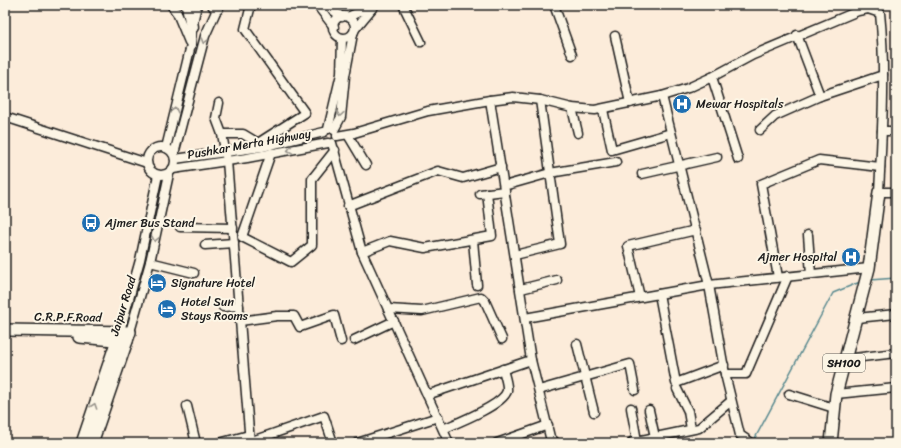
<svg xmlns="http://www.w3.org/2000/svg" width="901" height="448" font-family="Sriracha,sans-serif">
<rect width="100%" height="100%" fill="#fcecda"/>
<filter id="ink" filterUnits="userSpaceOnUse"><feTurbulence type="fractalNoise" baseFrequency=".025" numOctaves="2"/><feDisplacementMap in="SourceGraphic" scale="8" xChannelSelector="R" yChannelSelector="G"/><feConvolveMatrix kernelMatrix="1 2 1 2 8 2 1 2 1" color-interpolation-filters="sRGB"/></filter>
<g filter="url(#ink)">
<g fill="none" stroke-linecap="round" stroke-linejoin="round">
<g stroke="#59898f" stroke-width="1.5">
<path d="M870 280 896 278"/>
<path d="M754 440 833 293 860 282"/>
</g>
<g stroke="#1c1c1c" stroke-width="11">
<g id="minor">
<path d="M171 5 177 13 189 42"/>
<path d="M317 5 334 27"/>
<path d="M326 5 342 17"/>
<path d="M403 5 421 42"/>
<path d="M554 5 572 55"/>
<circle cx="344" cy="27" r="11"/>
<path d="M348 17 374 5"/>
<path d="M355 29 375 5"/>
<path d="M615 36 630 103"/>
<path d="M712 77 738 159"/>
<path d="M662 96 709 285 725 374 740 435 752 443"/>
<path d="M820 96 883 75"/>
<path d="M490 100 531 360 550 437 556 443"/>
<path d="M219 103 216 118 222 134H243L258 143 305 113 245 29 251 5"/>
<path d="M572 108 578 133"/>
<path d="M603 110 612 150 671 133"/>
<path d="M5 117 147 163"/>
<path d="M328 129 341 74 342 38"/>
<path d="M334 130 341 117 345 76 353 34"/>
<path d="M760 130 775 116 820 96 797 35"/>
<path d="M882 131H896"/>
<path d="M222 134 227 161 250 443"/>
<path d="M348 135 366 165"/>
<path d="M337 136 354 133 428 111 490 100 513 97 540 100 572 108 595 110 662 96 688 88 712 77 753 55 858 11 868 9 880 13C886 72 882 132 879 192H896"/>
<path d="M332 143 362 252 449 443"/>
<circle cx="161" cy="161" r="14"/>
<path d="M166 148 191 45 192 27 197 5"/>
<path d="M271 153 242 237 291 262 312 245V179L335 150"/>
<path d="M174 154 205 36 219 5"/>
<path d="M175 159 262 147 324 132"/>
<path d="M173 169 247 158 328 143"/>
<path d="M642 174 717 157"/>
<path d="M504 186 550 173 616 162"/>
<path d="M480 194 505 191"/>
<path d="M348 206 438 171 463 178 501 167"/>
<path d="M180 227 233 228"/>
<path d="M808 235 811 274"/>
<path d="M473 240 477 285"/>
<path d="M205 245 234 243"/>
<path d="M362 252 390 241 425 248 492 236 487 193"/>
<path d="M515 255 560 244 540 100"/>
<path d="M150 262 194 273"/>
<path d="M778 277 761 184 819 160 880 167"/>
<path d="M521 289 557 280"/>
<path d="M659 294 676 383 724 365"/>
<path d="M640 297 628 246 696 230"/>
<path d="M223 307 239 306"/>
<path d="M388 309 422 311 481 297 485 301 502 339"/>
<path d="M525 318 709 285 869 268"/>
<path d="M857 318 896 314"/>
<path d="M240 321 277 316H294L300 327 334 315 341 341"/>
<path d="M120 331 140 260 158 175"/>
<path d="M130 332 150 262 169 174"/>
<path d="M354 340 394 321"/>
<path d="M577 344 594 412"/>
<path d="M845 359 896 353"/>
<path d="M725 374H746L788 276"/>
<path d="M677 389 688 411 691 429"/>
<path d="M539 390 630 364 635 390"/>
<path d="M789 394 834 408"/>
<path d="M836 394 896 388"/>
<path d="M427 395 531 360"/>
<path d="M187 406 196 443"/>
<path d="M631 408 637 441"/>
<path d="M649 410 655 437"/>
<path d="M443 429C457 423 503 405 507 391 508 384 504 375 503 369"/>
<path d="M249 442 324 416 333 443"/>
<path d="M219 443 249 435"/>
<path d="M357 443 438 417"/>
<path d="M497 443 548 425"/>
<path d="M633 443 632 442 699 428 731 401"/>
</g>
</g>
<g stroke="#1c1c1c" stroke-width="14">
<g id="major">
<path d="M5 330 130 332 92 443"/>
<path d="M79 337 127 341"/>
<path d="M82 443 119 334"/>
<path d="M831 443 836 394 869 268 879 192"/>
</g>
</g>
<g stroke="#1c1c1c" stroke-width="15">
<g id="highway">
<path d="M188 5 192 27"/>
<path d="M214 5 217 8"/>
</g>
</g>
<use href="#minor" stroke="#fcf5e5" stroke-width="8"/>
<use href="#major" stroke="#fcf5e5" stroke-width="11"/>
<use href="#highway" stroke="#fcf5e5" stroke-width="12"/>
</g>
<defs><path id="oneway-chevron" d="M-2-3.5L2.5 0L-2 3.5" fill="none" stroke-width="1.6" stroke-linecap="round" stroke-linejoin="round"/></defs>
<g stroke="#97938b">
<use href="#oneway-chevron" transform="translate(204 41) rotate(106)"/>
<use href="#oneway-chevron" transform="translate(175 110) rotate(-76)"/>
<use href="#oneway-chevron" transform="translate(340 114) rotate(99)"/>
<use href="#oneway-chevron" transform="translate(290 150) rotate(170)"/>
<use href="#oneway-chevron" transform="translate(155 239) rotate(102)"/>
<use href="#oneway-chevron" transform="translate(94 406) rotate(-71)"/>
</g>
</g>
<defs>
<g id="hospital-disc" transform="scale(1)"><circle r="9.5" fill="#1f6fb2" stroke="#fcf5e5"/><path d="M-5-5h3v3.5h4V-5h3V5h-3V1.5h-4V5h-3Z" fill="#fff"/></g>
<g id="bus-disc" transform="scale(1)"><circle r="9.5" fill="#1f6fb2" stroke="#fcf5e5"/><path d="M-5-6H5V4H4V6H2V4H-2V6H-4V4H-5ZM-3.5-4V0h7V-4ZM-3.5 1.2v1.5H-2V1.2ZM2 1.2v1.5H3.5V1.2Z" fill="#fff"/></g>
<g id="hotel-disc" transform="scale(1)"><circle r="9.5" fill="#1f6fb2" stroke="#fcf5e5"/><path d="M-6-4.5h1.5V1H6V5H4.5V3h-9V5H-6ZM-4 0a1.8 1.8 0 1 1 3.6 0ZM.5 0V-2.5h3Q6-2.5 6 0Z" fill="#fff"/></g>
</defs>
<g fill-rule="evenodd">
<use href="#hospital-disc" x="682" y="104"/>
<use href="#bus-disc" x="91" y="223"/>
<use href="#hospital-disc" x="851" y="257"/>
<use href="#hotel-disc" x="157" y="283"/>
<use href="#hotel-disc" x="167" y="309"/>
</g>
<g text-anchor="middle" stroke-width="4" stroke-linejoin="round" paint-order="stroke">
<rect fill="#fcf5e5" stroke="#5f5d58" stroke-width="1" x="823" y="354" width="42" height="18" rx="3"/>
<g font-size="11" font-weight="bold" fill="#1c1c1c">
<text x="844" y="367">SH100</text>
</g>
<g font-size="12" fill="#1c1c1c" stroke="#fcf5e5" text-anchor="start">
<text x="696" y="108">Mewar Hospitals</text>
<text x="105" y="227">Ajmer Bus Stand</text>
<text x="837" y="261" text-anchor="end">Ajmer Hospital</text>
<text x="171" y="287">Signature Hotel</text>
<text x="181" y="306">Hotel Sun<tspan x="181" dy="14">Stays Rooms</tspan></text>
</g>
<g font-size="12" fill="#1c1c1c" stroke="#fcf5e5">
<text transform="translate(249 144) rotate(-10)" y="4">Pushkar Merta Highway</text>
<text transform="translate(123 306) rotate(-73)" y="4">Jaipur Road</text>
<text transform="translate(68 317) rotate(1)" y="4">C.R.P.F.Road</text>
</g>
</g>
<rect width="901" height="448" fill="none" stroke="#fcf5e5" stroke-width="20"/>
<rect x="10" y="10" width="881" height="428" fill="none" stroke="#1c1c1c" stroke-width="1.5" filter="url(#ink)"/>
</svg>
